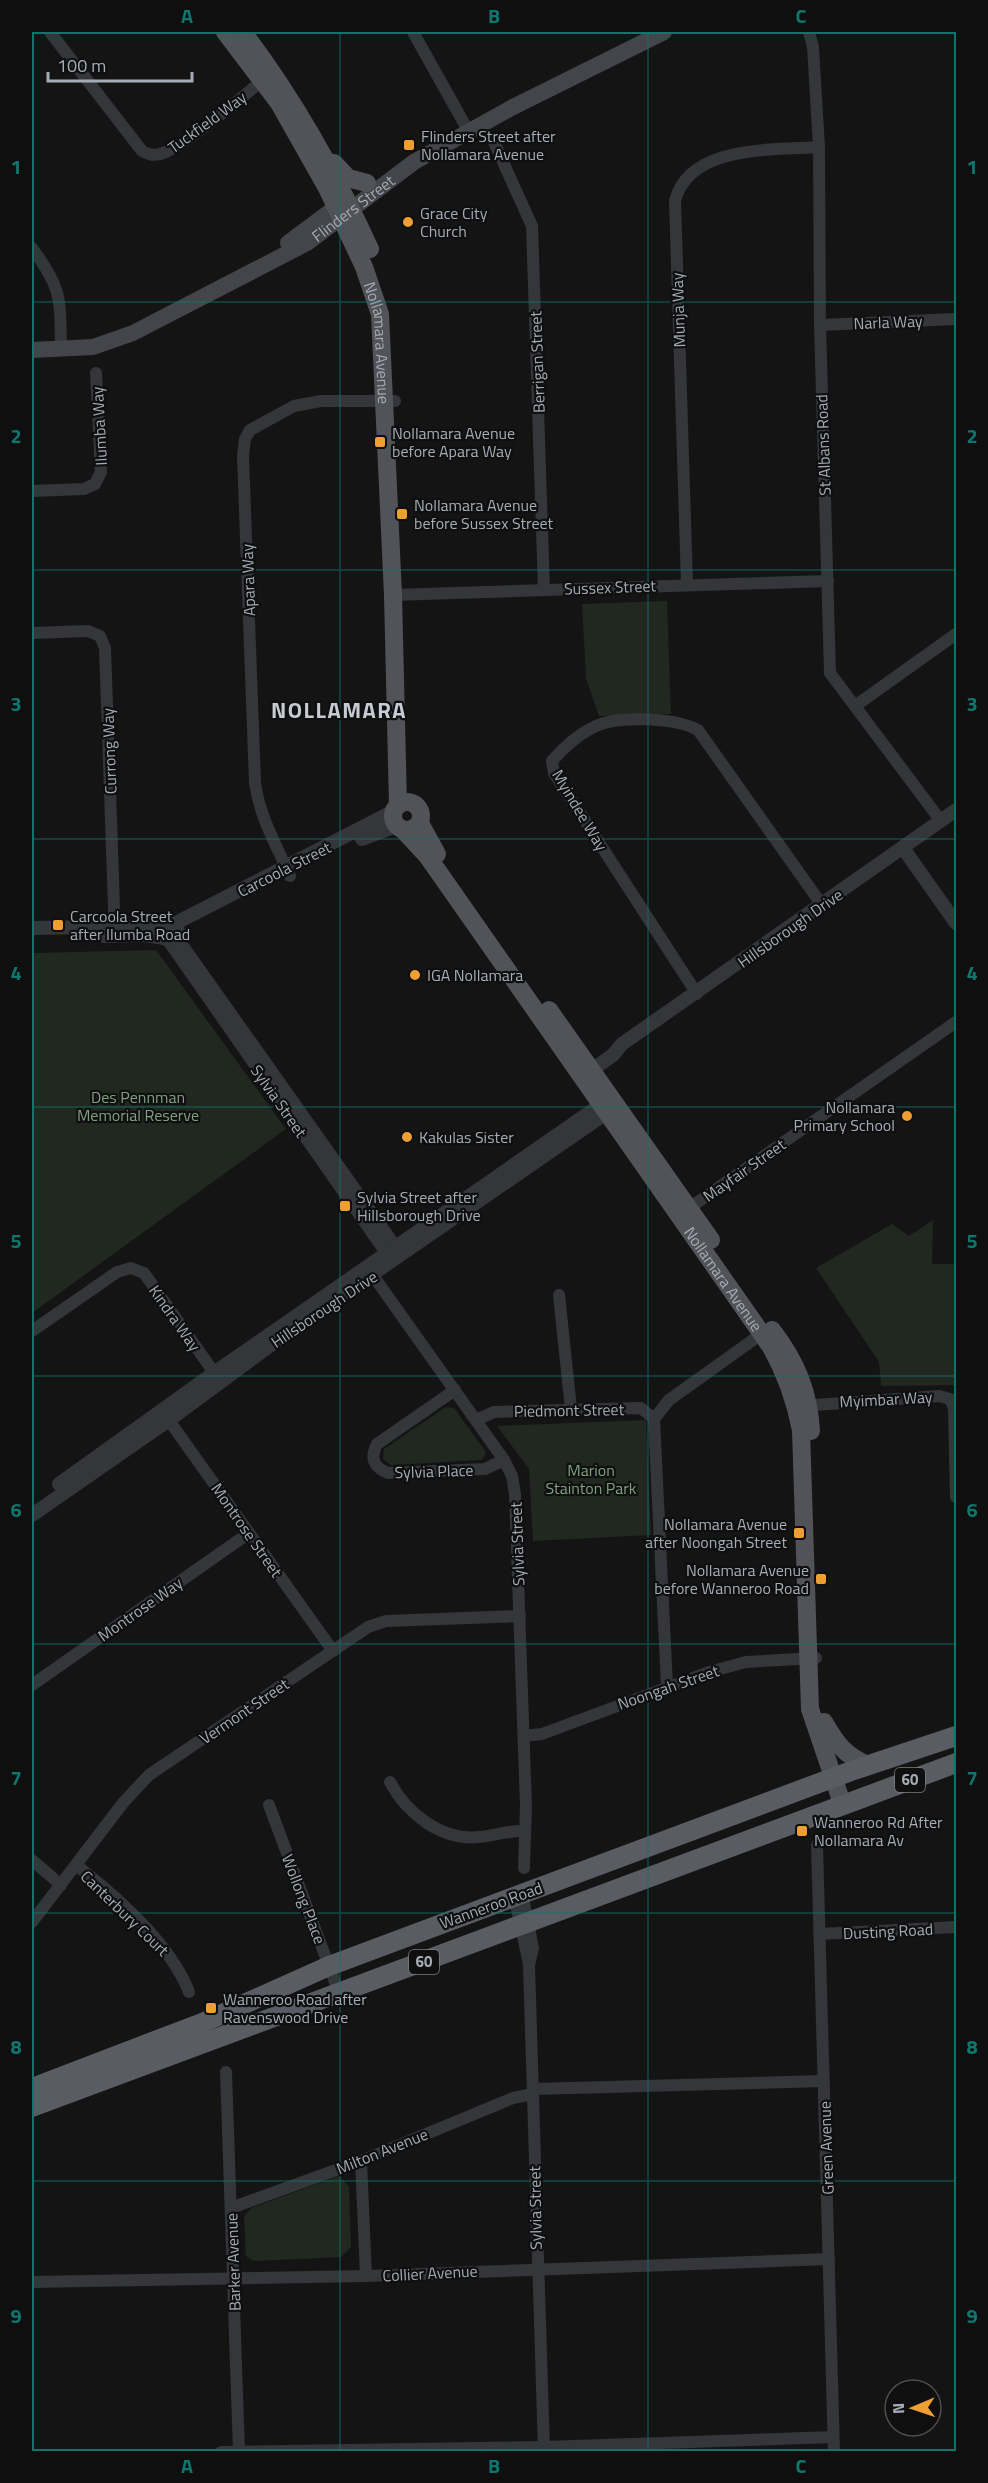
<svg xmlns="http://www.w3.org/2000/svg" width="988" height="2483" font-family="'Titillium Web',sans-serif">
<rect width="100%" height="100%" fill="#141415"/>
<g fill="#202820">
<path d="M667 601 671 714 599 716 586 678 582 604Z"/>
<path d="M156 950 286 1129 32 1313V953Z"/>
<path d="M933 1220 932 1264H956V1385L881 1386 879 1362 816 1268 892 1224 909 1236Z"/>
<path d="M446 1407 454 1408 486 1452 482 1460 391 1465 383 1459 384 1449Z"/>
<path d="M646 1420 651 1535 533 1541 529 1469 497 1426Z"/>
<path d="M339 2176 349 2187 351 2247 341 2257 253 2261 246 2256 244 2217 251 2208Z"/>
</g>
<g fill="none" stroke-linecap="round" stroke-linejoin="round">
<g stroke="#35363a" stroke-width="12">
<path d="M50 32 142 151C148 154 152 156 160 154 180 150 249 92 267 76"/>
<path d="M413 32 469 132"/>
<path d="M809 32 813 47 819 147 820 325 830 673 941 821"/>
<path d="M494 142 532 226 544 590"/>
<path d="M32 248C63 290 60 299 61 350"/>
<path d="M820 325 956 319"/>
<path d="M32 491 84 489 95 484 101 472 96 373"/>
<path d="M687 584 675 201C689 145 773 150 819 147"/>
<path d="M393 595 828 581"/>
<path d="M32 633 88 631 100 636 105 648 115 936"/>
<path d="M855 706 956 634"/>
<path d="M290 876C276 844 260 818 255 783L243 456 245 439 250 430 294 406 321 401H395"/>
<path d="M176 936 401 1254"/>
<path d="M167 939 391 1260"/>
<path d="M697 994 554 773 552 761C563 748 580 733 596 726 619 715 676 718 698 730L822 905"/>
<path d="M685 1211 956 1022"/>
<path d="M367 1267 504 1460 512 1476 515 1494 526 1806 524 1868"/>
<path d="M559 1295 571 1409"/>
<path d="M32 1331 117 1272 131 1268 144 1273 220 1381"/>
<path d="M455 1390 377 1444C370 1458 373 1467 388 1473L485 1469 504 1460"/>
<path d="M801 1406 939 1396 950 1399 954 1408 956 1497"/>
<path d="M163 1412 333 1651"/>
<path d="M654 1419 667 1686"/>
<path d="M476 1420 494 1412 641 1408 654 1419 669 1400 767 1330"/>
<path d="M32 1685 249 1533"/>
<path d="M524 1736 542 1734 709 1672 746 1662 816 1658"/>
<path d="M390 1782C407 1814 442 1841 479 1837 495 1836 508 1830 525 1831"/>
<path d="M269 1805 339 1993"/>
<path d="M817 1845 834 2452"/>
<path d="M32 1860 61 1885"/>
<path d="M76 1865C116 1896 171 1945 189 1992"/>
<path d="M522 1893 533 1948 529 1965 544 2452"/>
<path d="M514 1896 529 1964"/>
<path d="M32 1922 123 1803 149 1775 368 1627 386 1621 520 1616"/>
<path d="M819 1934 956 1927"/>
<path d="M226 2072 239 2452"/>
<path d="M533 2089 824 2081"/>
<path d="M361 2161 366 2276"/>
<path d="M231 2208 361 2161 513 2098 533 2094"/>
<path d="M32 2282 366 2276 829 2259"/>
<path d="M221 2452 544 2447 833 2437"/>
</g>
<g stroke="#35363a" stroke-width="14">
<path d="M362 839 396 826"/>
<path d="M903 848 956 923"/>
<circle cx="170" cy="932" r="8"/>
<path d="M172 925 394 811"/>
<path d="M32 928 166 926"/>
<path d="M104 936 144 935 165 938"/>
<path d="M585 1075 613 1055 622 1044 956 810"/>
<path d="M59 1484 214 1373 609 1099"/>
<path d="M32 1515 169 1420 287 1333 615 1107"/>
</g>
<g stroke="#43454a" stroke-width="16">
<path d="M288 243 347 199"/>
<path id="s1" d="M32 350 93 347 133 333 307 243 414 162 513 107 664 32"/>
</g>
<g stroke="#515359" stroke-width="18">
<path id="s2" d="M225 32 279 103 327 188 364 267 380 314 393 595 398 805"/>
<path d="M243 32C294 99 335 172 370 249"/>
<path d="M334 163 348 178 367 183"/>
<circle cx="407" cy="816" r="14"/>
<path d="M420 823 437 854"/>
<path id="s3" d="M403 830 428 857 771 1347C786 1374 795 1399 801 1430L810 1709 843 1806"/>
<path d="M549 1010 711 1240"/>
<path d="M772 1330C796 1361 809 1392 811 1431"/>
<path d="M824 1722C836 1743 845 1756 868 1765"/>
</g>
<g stroke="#595c62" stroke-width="20">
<path d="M32 2088 202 2023 329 1966 854 1770 956 1736"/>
<path d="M32 2107 956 1763"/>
</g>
</g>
<path fill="none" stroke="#0f766e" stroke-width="1.5" stroke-opacity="0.55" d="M340 32V2452M648 32V2452M32 302H956M32 570H956M32 839H956M32 1107H956M32 1376H956M32 1644H956M32 1913H956M32 2181H956"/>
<g fill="#ef9e32" stroke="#0f0f10" stroke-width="2">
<rect x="403" y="139" width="12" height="12" rx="3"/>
<circle cx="408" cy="222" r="6"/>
<rect x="374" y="436" width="12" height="12" rx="3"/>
<rect x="396" y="508" width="12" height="12" rx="3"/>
<rect x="52" y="919" width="12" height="12" rx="3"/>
<circle cx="415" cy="975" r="6"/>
<circle cx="907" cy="1116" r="6"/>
<circle cx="407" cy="1137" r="6"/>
<rect x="339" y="1200" width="12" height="12" rx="3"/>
<rect x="793" y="1527" width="12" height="12" rx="3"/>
<rect x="815" y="1573" width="12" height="12" rx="3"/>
<rect x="796" y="1825" width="12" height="12" rx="3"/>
<rect x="205" y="2002" width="12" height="12" rx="3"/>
</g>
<g text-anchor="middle" stroke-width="4.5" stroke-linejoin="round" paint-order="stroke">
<g fill="#0f0f10" stroke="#787d84" stroke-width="1.5">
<rect x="895" y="1768" width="30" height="24" rx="4.5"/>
<rect x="409" y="1950" width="30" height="24" rx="4.5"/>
</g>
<g font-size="15" font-weight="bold" fill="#a5acb5">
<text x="910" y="1785">60</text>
<text x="424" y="1967">60</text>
</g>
<g font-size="16" fill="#a5acb5" stroke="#0f0f10">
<text transform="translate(207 122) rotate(-36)" y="6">Tuckfield Way</text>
<text dy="6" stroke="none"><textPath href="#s1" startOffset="357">Flinders Street</textPath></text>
<text transform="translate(678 310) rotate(-92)" y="6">Munja Way</text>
<text transform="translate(888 322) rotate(-2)" y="6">Narla Way</text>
<text dy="6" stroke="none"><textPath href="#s2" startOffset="352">Nollamara Avenue</textPath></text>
<text transform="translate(537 362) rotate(-92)" y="6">Berrigan Street</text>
<text transform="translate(99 426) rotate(-93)" y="6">Ilumba Way</text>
<text transform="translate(823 445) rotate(-92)" y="6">St Albans Road</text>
<text transform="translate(248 580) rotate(-92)" y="6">Apara Way</text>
<text transform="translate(610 587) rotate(-2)" y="6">Sussex Street</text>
<text transform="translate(109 751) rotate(-92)" y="6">Currong Way</text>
<text transform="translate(580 810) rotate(59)" y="6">Myindee Way</text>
<text transform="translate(284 869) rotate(-27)" y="6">Carcoola Street</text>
<text transform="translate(790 928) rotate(-35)" y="6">Hillsborough Drive</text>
<text transform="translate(279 1101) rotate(55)" y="6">Sylvia Street</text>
<text transform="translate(744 1170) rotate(-35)" y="6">Mayfair Street</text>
<text dy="6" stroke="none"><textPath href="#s3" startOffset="552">Nollamara Avenue</textPath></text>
<text transform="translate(324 1309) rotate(-34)" y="6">Hillsborough Drive</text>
<text transform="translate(175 1318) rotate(55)" y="6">Kindra Way</text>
<text transform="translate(886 1399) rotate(-3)" y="6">Myimbar Way</text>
<text transform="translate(569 1410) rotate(-1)" y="6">Piedmont Street</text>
<text transform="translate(434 1471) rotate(-2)" y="6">Sylvia Place</text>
<text transform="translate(247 1530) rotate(55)" y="6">Montrose Street</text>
<text transform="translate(517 1544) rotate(-92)" y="6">Sylvia Street</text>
<text transform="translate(140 1609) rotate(-35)" y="6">Montrose Way</text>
<text transform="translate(668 1687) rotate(-19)" y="6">Noongah Street</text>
<text transform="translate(244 1711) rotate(-34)" y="6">Vermont Street</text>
<text transform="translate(304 1899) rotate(69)" y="6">Wollong Place</text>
<text transform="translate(491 1905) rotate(-20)" y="6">Wanneroo Road</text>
<text transform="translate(125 1913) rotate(44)" y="6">Canterbury Court</text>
<text transform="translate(888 1931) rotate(-3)" y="6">Dusting Road</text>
<text transform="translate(826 2148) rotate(-92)" y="6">Green Avenue</text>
<text transform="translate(382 2151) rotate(-22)" y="6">Milton Avenue</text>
<text transform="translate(535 2208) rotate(-91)" y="6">Sylvia Street</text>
<text transform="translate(233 2262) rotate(-92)" y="6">Barker Avenue</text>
<text transform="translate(430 2273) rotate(-3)" y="6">Collier Avenue</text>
</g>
<g font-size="16" fill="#a5acb5" stroke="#0f0f10" text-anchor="start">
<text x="421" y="142">Flinders Street after<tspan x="421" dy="18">Nollamara Avenue</tspan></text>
<text x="420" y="219">Grace City<tspan x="420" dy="18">Church</tspan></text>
<text x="392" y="439">Nollamara Avenue<tspan x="392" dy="18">before Apara Way</tspan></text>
<text x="414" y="511">Nollamara Avenue<tspan x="414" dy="18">before Sussex Street</tspan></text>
<text x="70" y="922">Carcoola Street<tspan x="70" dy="18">after Ilumba Road</tspan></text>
<text x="427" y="981">IGA Nollamara</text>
<text x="895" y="1113" text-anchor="end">Nollamara<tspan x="895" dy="18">Primary School</tspan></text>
<text x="419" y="1143">Kakulas Sister</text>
<text x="357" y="1203">Sylvia Street after<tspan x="357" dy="18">Hillsborough Drive</tspan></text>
<text x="787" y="1530" text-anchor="end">Nollamara Avenue<tspan x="787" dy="18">after Noongah Street</tspan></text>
<text x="809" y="1576" text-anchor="end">Nollamara Avenue<tspan x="809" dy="18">before Wanneroo Road</tspan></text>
<text x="814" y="1828">Wanneroo Rd After<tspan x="814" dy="18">Nollamara Av</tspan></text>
<text x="223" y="2005">Wanneroo Road after<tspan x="223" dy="18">Ravenswood Drive</tspan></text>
</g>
<g font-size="16" fill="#7ea07c" stroke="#0f0f10">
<text x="138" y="1103">Des Pennman<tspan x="138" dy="18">Memorial Reserve</tspan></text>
<text x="591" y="1476">Marion<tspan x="591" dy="18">Stainton Park</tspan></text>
</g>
<g font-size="22" font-weight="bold" letter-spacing="1.5" fill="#c6cad2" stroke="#0f0f10">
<text x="339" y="718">NOLLAMARA</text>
</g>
</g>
<rect width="988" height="2483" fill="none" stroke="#0f0f10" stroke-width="66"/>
<g transform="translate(913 2408) rotate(268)"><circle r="28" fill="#0f0f10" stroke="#4b4e52" stroke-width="1.5"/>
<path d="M0-4.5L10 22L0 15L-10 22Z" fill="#ef9e32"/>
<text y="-9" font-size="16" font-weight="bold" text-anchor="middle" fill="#a5acb5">N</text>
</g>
<path d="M48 72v9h144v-9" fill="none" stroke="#a5acb5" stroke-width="3"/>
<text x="57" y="72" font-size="18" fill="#a5acb5" stroke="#0f0f10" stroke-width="4.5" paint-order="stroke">100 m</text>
<rect x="33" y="33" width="922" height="2417" fill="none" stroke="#0f766e" stroke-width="2"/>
<g font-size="20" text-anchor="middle" font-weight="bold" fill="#0f766e">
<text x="187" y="23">A</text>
<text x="494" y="23">B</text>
<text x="801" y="23">C</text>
<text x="16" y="174">1</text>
<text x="972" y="174">1</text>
<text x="16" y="443">2</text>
<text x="972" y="443">2</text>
<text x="16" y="711">3</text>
<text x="972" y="711">3</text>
<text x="16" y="980">4</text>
<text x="972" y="980">4</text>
<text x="16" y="1248">5</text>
<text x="972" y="1248">5</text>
<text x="16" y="1517">6</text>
<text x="972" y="1517">6</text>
<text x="16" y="1785">7</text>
<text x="972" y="1785">7</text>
<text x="16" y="2054">8</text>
<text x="972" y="2054">8</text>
<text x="16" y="2323">9</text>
<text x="972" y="2323">9</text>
<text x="187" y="2473">A</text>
<text x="494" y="2473">B</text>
<text x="801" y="2473">C</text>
</g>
</svg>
